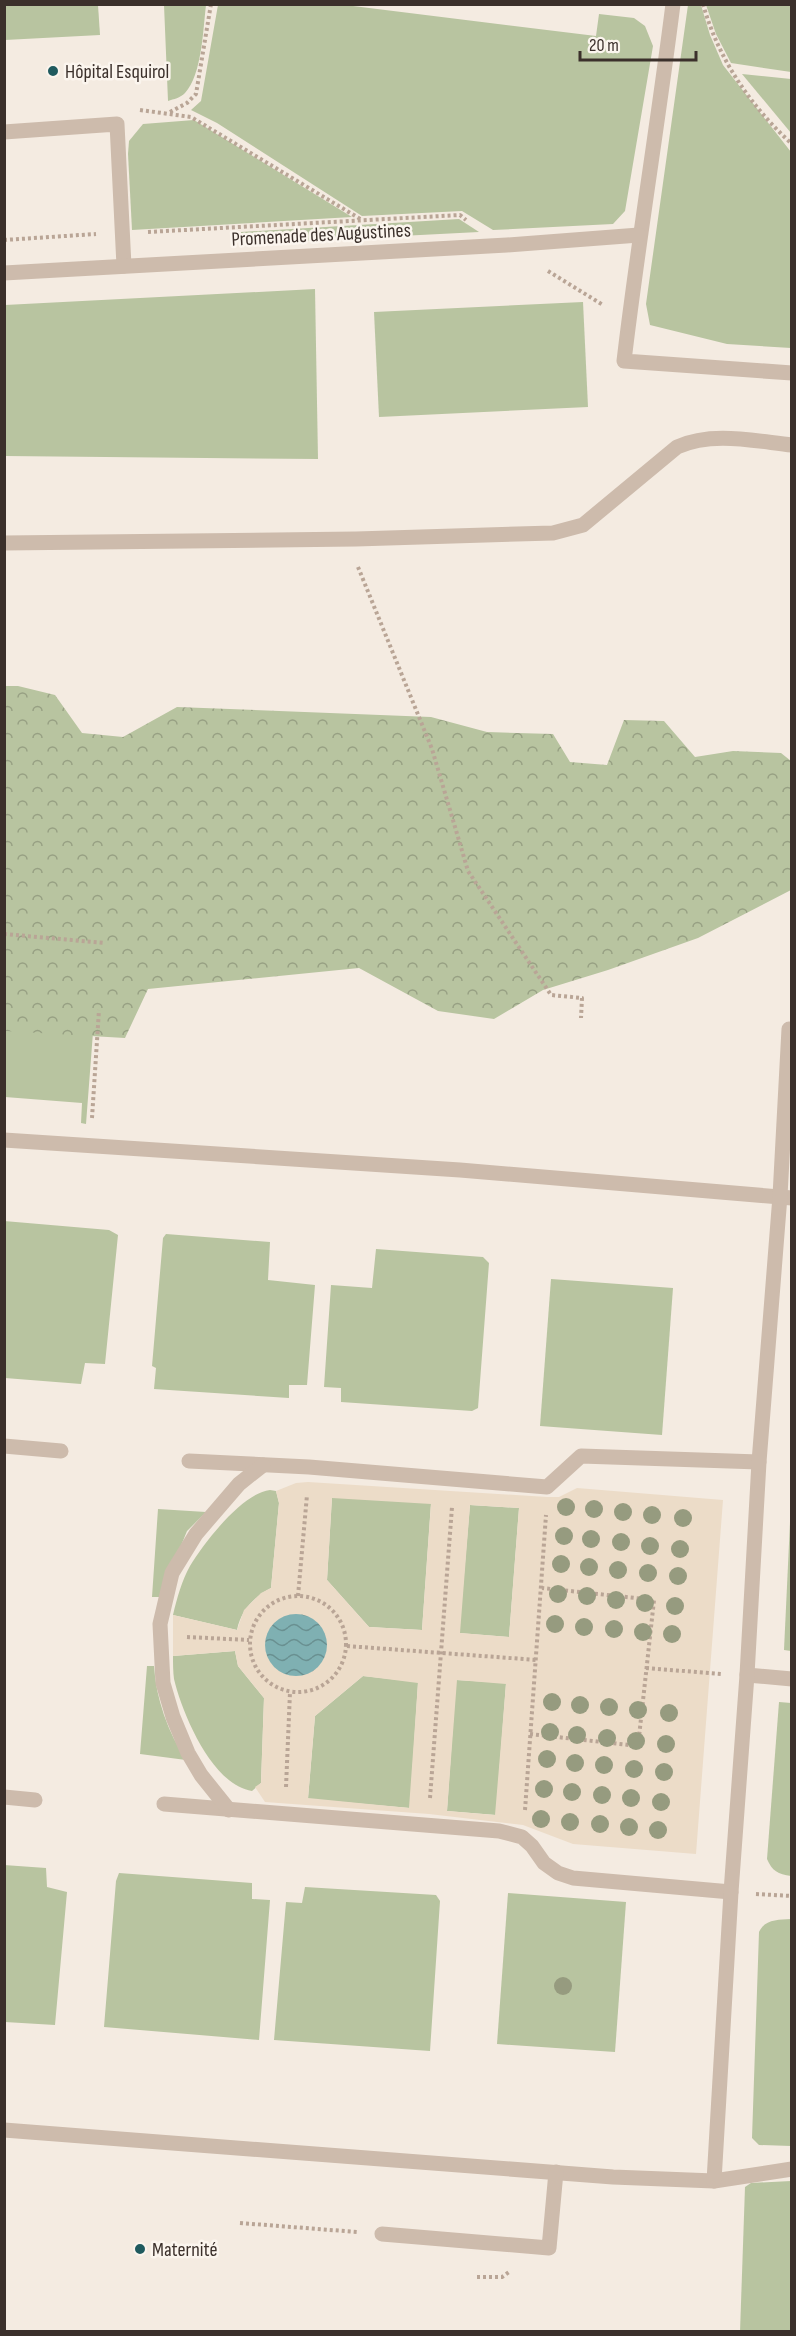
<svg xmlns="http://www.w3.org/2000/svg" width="796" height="2336" font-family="'Sofia Sans Condensed',sans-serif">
<defs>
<pattern id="forest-crowns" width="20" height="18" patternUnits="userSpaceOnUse" patternTransform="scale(1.5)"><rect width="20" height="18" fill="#b8c4a0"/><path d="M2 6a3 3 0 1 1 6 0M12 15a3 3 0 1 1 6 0" fill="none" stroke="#97a083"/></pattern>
<pattern id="water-waves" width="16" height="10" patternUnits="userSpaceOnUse" patternTransform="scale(1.5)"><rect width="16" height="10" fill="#7fb0b2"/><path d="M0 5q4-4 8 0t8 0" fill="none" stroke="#699091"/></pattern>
</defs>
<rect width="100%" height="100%" fill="#f4ebe1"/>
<g fill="#b8c4a0">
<path d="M4 5H98L100 35 5 40Z"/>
<path d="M164 5H206C203 29 202 75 185 93 180 98 174 99 168 101Z"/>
<path d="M218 5H345L596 36 599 14 634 18 645 26 653 46 625 211 613 224 493 230 462 211 362 216 217 123 191 110 201 101Z"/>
<path d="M688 5H701L710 35 723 65 791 152V348L727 344 650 325 646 304Z"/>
<path d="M706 5H791V72L731 63 716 34Z"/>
<path d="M742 74 791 79V133Z"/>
<path d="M194 120 352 217 132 230 128 154 129 141 143 124Z"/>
<path d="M459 219 479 232 242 244 241 232Z"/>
<path d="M315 289 318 459 5 456V305Z"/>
<path d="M583 302 588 407 379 417 374 312Z"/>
<path d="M4 973 97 980 86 1124 81 1123 82 1103 5 1097Z"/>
<path d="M4 1221 109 1230 118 1235 105 1364 85 1363 81 1384 5 1378Z"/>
<path d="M166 1234 270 1242 268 1280 315 1285 307 1385H289V1398L154 1389 156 1368 152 1366 163 1238Z"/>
<path d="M376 1249 483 1257 489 1263 478 1408 472 1411 341 1402V1388L324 1387 331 1285 372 1288Z"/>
<path d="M551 1279 673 1288 662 1435 540 1426Z"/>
<path d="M270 1490 276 1491 279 1503 271 1588C254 1597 241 1610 237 1630L173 1615C177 1598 182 1580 190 1566 204 1543 242 1493 270 1490Z"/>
<path d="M332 1497 431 1503 422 1630 369 1627 327 1580Z"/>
<path d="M791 1501V1651L784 1650Z"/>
<path d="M470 1505 519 1508 509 1637 459 1633Z"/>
<path d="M158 1509 206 1512 187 1531 160 1597H152Z"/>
<path d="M235 1651 238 1666 264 1698 261 1783 252 1791C212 1785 182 1713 174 1679 173 1672 173 1663 173 1656Z"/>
<path d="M147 1666H154C156 1699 168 1732 186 1760L140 1754Z"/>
<path d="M363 1676 418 1682 410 1808 308 1799 315 1716Z"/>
<path d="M456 1680 506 1683 496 1815 447 1811Z"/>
<path d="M779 1702 791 1703V1876C778 1874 772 1871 767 1859Z"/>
<path d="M4 1865 46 1868 47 1887 67 1892 55 2025 5 2022Z"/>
<path d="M119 1873 252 1883V1899L270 1900 259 2040 104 2027 116 1881Z"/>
<path d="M305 1887 436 1895 440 1901 430 2051 274 2040 286 1902 302 1903Z"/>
<path d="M508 1893 626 1902 615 2052 497 2044Z"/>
<path d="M791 1919V2146L759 2145 752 2138 759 1932C765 1919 778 1920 791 1919Z"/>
<path d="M791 2181V2331L740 2332 745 2187 751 2183Z"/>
</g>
<path fill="url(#forest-crowns)" d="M4 686H18L55 695 82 733 123 737 177 707 431 717 487 732 553 734 570 762 607 765 624 720 664 721 695 757 733 751 781 753 791 761V890L698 938 608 970 543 990 494 1019 438 1011 359 968 148 989 125 1038 5 1031Z"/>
<path fill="#ecdcc8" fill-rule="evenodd" d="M308 1482 547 1497H559L577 1488 723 1500 696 1854 573 1844 523 1825 429 1814 265 1802 255 1787 261 1783 264 1698 238 1666 235 1651 173 1656V1615L237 1630 244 1610 261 1593 271 1588 279 1503 276 1491 296 1483ZM332 1498 431 1504 422 1630 369 1627 327 1580ZM470 1505 519 1508 509 1637 460 1633ZM363 1676 418 1683 409 1808 308 1798 315 1716ZM457 1680 506 1684 495 1815 447 1811Z"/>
<circle fill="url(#water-waves)" cx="296" cy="1645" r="31"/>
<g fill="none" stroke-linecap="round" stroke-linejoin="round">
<g stroke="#b9a596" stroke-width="4" stroke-dasharray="3 3" stroke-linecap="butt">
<path d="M703 4C718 58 750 106 792 144"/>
<path d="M140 110 191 117 362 220"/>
<path d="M170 112 187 103 196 94 211 4"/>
<path d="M148 232 460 215 466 220"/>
<path d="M4 240 96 234"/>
<path d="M548 271 603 305"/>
<path d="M358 567 432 749 468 871 551 995 582 998 581 1018"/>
<path d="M4 934 105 943"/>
<path d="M92 1118 99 1010"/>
<circle cx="298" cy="1644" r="48"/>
<path d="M298 1596 307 1495"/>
<path d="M187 1637 249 1640"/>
<path d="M347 1646 537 1660"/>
<path d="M646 1668 721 1674"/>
<path d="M530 1734 638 1746 654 1600 542 1588"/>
<path d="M286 1787 290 1692"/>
<path d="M430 1798 452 1507"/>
<path d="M525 1810 546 1515"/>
<path d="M756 1894 792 1896"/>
<path d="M240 2223 357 2232"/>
<path d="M477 2277H502L509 2272"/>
</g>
<g stroke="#cdbbac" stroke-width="15">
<path d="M673 4C658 124 638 242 624 361L792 373"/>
<path d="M4 132 117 124 124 266"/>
<path d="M4 273 507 245 639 235"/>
<path d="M4 543 356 539 553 533 583 525 677 447C712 431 754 441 792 445"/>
<path d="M4 1140 460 1170 792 1198"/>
<path d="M4 1446 61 1451"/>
<path d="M189 1461 309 1467 547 1487 581 1456 759 1462"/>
<path d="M747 1675 792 1679"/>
<path d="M4 1797 35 1800"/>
<path d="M164 1804 499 1831 522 1837 532 1846 544 1863 558 1873 573 1878 731 1892"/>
<path d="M229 1810 201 1775 188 1753 173 1717 163 1683 160 1624 172 1573 196 1534 239 1484 263 1465"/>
<path d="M4 2130 613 2177 714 2181 792 2169"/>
<path d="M714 2181 731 1892 747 1675 759 1462 780 1196 789 1029"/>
<path d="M382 2234 549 2248 556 2172"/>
</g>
</g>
<g fill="#969b7f">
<circle cx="566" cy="1507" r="9"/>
<circle cx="594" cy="1509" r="9"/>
<circle cx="623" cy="1512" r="9"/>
<circle cx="652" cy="1515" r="9"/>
<circle cx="683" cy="1518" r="9"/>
<circle cx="564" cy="1536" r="9"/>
<circle cx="591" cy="1539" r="9"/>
<circle cx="621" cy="1542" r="9"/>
<circle cx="650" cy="1546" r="9"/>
<circle cx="680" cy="1549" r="9"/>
<circle cx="561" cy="1564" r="9"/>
<circle cx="589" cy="1567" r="9"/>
<circle cx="618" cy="1570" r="9"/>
<circle cx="648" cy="1573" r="9"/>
<circle cx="678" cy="1576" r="9"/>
<circle cx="558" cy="1594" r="9"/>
<circle cx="587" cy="1596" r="9"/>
<circle cx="616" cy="1600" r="9"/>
<circle cx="645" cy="1603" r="9"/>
<circle cx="675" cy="1606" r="9"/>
<circle cx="555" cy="1624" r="9"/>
<circle cx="584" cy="1627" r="9"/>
<circle cx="614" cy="1629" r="9"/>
<circle cx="643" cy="1632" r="9"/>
<circle cx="672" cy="1634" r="9"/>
<circle cx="552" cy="1702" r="9"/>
<circle cx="580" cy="1705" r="9"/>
<circle cx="609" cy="1707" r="9"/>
<circle cx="638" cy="1710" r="9"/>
<circle cx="669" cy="1713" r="9"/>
<circle cx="550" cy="1732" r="9"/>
<circle cx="577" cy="1735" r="9"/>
<circle cx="607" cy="1738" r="9"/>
<circle cx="636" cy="1741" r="9"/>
<circle cx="666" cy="1744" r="9"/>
<circle cx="547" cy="1759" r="9"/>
<circle cx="575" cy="1763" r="9"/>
<circle cx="604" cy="1765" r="9"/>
<circle cx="634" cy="1769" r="9"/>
<circle cx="664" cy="1772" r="9"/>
<circle cx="544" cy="1789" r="9"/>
<circle cx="572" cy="1792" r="9"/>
<circle cx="602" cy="1795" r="9"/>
<circle cx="631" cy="1798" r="9"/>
<circle cx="661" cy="1802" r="9"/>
<circle cx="541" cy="1819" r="9"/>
<circle cx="570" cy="1822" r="9"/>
<circle cx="600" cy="1824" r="9"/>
<circle cx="629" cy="1827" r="9"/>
<circle cx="658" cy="1830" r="9"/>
<circle cx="563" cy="1986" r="9"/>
</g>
<g fill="#1f5a5e" stroke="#fbf5ee" stroke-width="2">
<circle cx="53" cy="71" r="6"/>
<circle cx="140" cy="2249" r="6"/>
</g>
<g text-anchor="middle" stroke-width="5" stroke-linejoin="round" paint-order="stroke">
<g font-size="20" fill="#3b302b" stroke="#fbf5ee" text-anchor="start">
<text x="65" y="78">Hôpital Esquirol</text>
<text x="152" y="2256">Maternité</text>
</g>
<g font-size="20" fill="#3b302b" stroke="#fbf5ee">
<text transform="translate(321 234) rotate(-3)" y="7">Promenade des Augustines</text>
</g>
</g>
<rect width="796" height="2336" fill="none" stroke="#3b302b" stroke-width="12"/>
<path d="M580 51v9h116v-9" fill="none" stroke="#3b302b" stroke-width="3"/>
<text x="589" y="51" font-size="18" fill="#3b302b" stroke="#fbf5ee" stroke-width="4.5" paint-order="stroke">20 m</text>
</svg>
